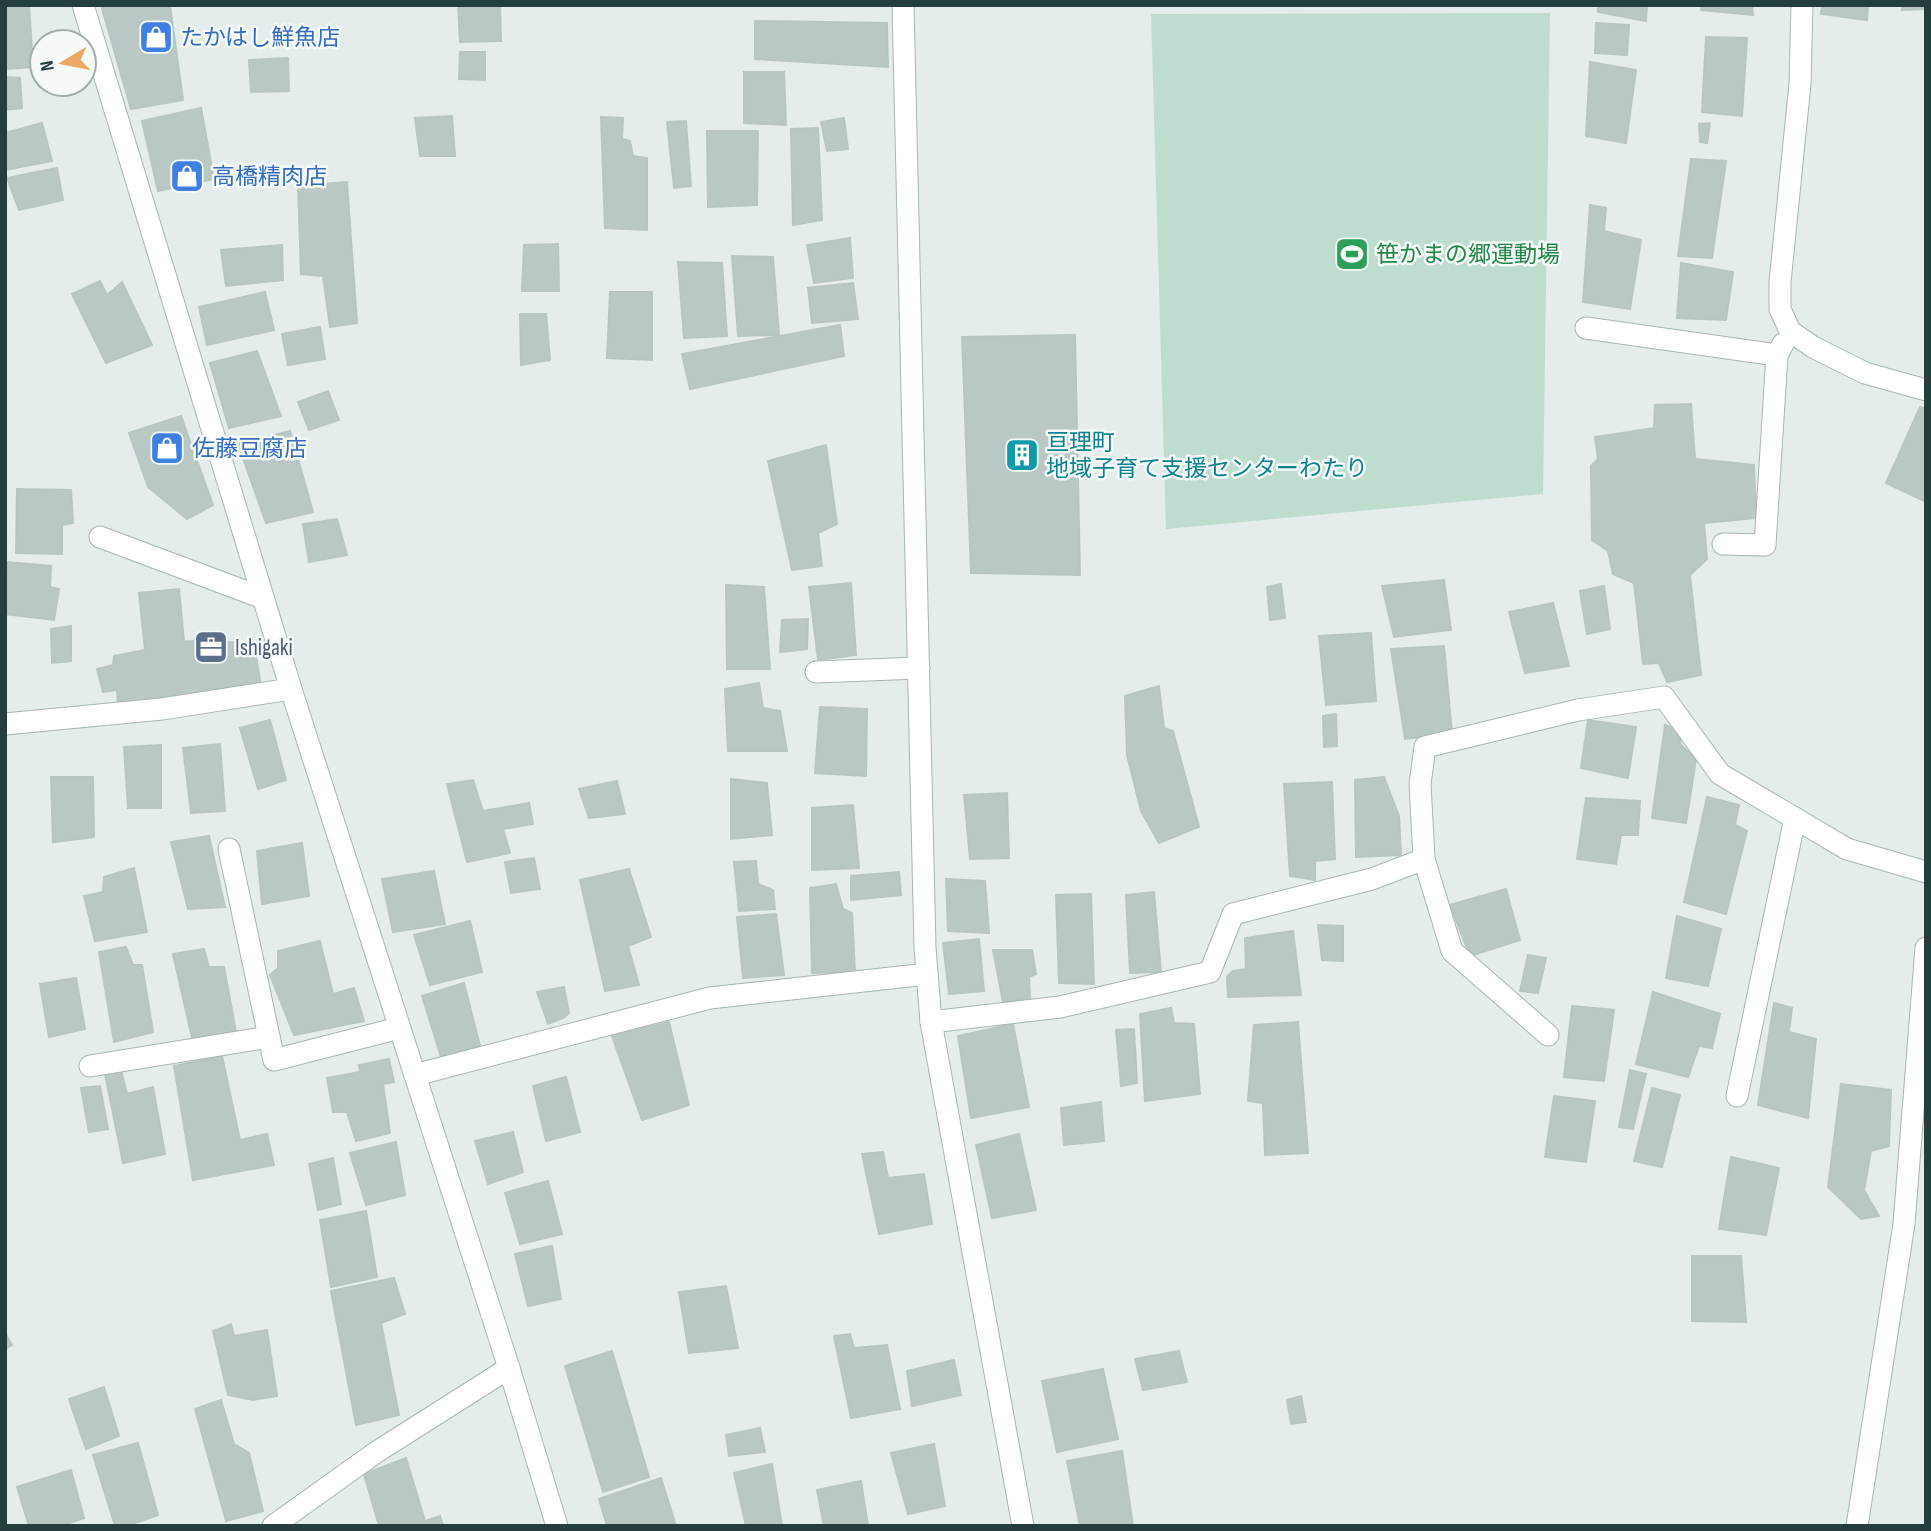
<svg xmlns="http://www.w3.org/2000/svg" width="1931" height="1531" font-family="'Sofia Sans Condensed','Noto Sans JP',sans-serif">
<rect width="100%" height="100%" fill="#e4edeb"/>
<path fill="#beddcf" d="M1550 13 1543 494 1166 529 1151 14Z"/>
<g fill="#b9c8c5" stroke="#b7c6c4" stroke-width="2">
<path d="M5 5H29L33 67 5 69Z"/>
<path d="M101 5H170L183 100 131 109Z"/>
<path d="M458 5H500L501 41 460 42Z"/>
<path d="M1598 5H1647L1646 21 1598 12Z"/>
<path d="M1702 5H1752L1753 15 1701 10Z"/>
<path d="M1822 5H1868L1867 20 1821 14Z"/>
<path d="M1902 5H1926V9L1902 10Z"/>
<path d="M755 21 887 23 888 67 755 59Z"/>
<path d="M1596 23 1629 25 1627 55 1595 53Z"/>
<path d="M1706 37 1747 38 1742 116 1702 112Z"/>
<path d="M460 52H485V80L459 79Z"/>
<path d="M288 58 289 91 251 92 249 60Z"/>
<path d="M1590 62 1636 70 1626 143 1586 136Z"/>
<path d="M744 72H784L786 125 744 123Z"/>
<path d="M5 77 20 78 22 108 5 110Z"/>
<path d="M201 108 214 179 158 191 142 121Z"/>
<path d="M452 116 455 156H420L415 118Z"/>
<path d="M601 117 623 118 622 139 630 141 633 156 647 158V230L605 228Z"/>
<path d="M844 118 848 149 827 151 821 122Z"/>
<path d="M686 121 691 186 674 188 667 122Z"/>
<path d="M42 123 52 161 5 170V133Z"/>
<path d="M1710 123 1707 143 1700 142 1699 124Z"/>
<path d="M818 128 822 220 793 225 791 129Z"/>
<path d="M707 131H758L757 205 708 207Z"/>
<path d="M1691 159 1726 161 1712 258 1678 256Z"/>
<path d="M57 168 63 200 19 210 7 178Z"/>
<path d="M347 182 357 323 330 327 323 276 301 274 298 186Z"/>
<path d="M1590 205 1606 208 1604 231 1641 240 1630 309 1583 302Z"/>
<path d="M850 238 853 278 814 283 807 245Z"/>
<path d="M558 244 559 291H522L524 245Z"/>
<path d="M282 245 283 280 226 286 221 250Z"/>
<path d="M732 256 773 257 779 335 738 336Z"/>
<path d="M678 262 722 263 727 336 684 338Z"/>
<path d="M1681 263 1733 272 1726 320 1677 318Z"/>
<path d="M100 281 107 295 122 282 152 345 106 363 72 294Z"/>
<path d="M853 283 858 319 812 323 808 288Z"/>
<path d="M265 292 274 330 207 345 199 307Z"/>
<path d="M610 292H652V360L607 358Z"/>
<path d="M520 314H546L550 360 521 365Z"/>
<path d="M840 325 844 356 690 389 682 354Z"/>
<path d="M320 327 325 359 288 365 282 334Z"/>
<path d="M1075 335 1080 575 971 573 962 337Z"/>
<path d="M257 351 281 416 229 428 210 363Z"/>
<path d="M328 391 339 420 309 430 298 402Z"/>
<path d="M1691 404 1695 459 1754 465 1756 518 1704 523 1707 559 1690 575 1701 675 1667 682 1659 663 1643 664 1634 583 1613 574 1608 551 1592 540 1591 466 1598 459 1595 437 1654 428 1655 405Z"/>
<path d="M1920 407 1926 409 1924 501 1886 483Z"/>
<path d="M181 416 213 505 187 519 148 487 129 433Z"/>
<path d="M290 431 313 512 266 523 238 444Z"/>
<path d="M826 445 837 524 818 533 822 566 792 570 768 461Z"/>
<path d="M17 489 71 490 73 523 62 525V554L16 553Z"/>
<path d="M337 519 347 555 309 562 303 524Z"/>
<path d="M7 562 51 566 50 587 59 589 54 620 5 614Z"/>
<path d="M1444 580 1451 630 1394 637 1382 586Z"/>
<path d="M851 583 856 655 818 660 809 587Z"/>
<path d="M1281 584 1285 618 1270 620 1267 587Z"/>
<path d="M726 585 764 587 770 669H727Z"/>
<path d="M1604 586 1610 629 1587 634 1580 591Z"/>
<path d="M179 589 184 641 254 643 261 687 118 706 117 690 103 692 97 669 113 665 114 656 145 650 139 593Z"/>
<path d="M1553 603 1569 666 1525 673 1509 612Z"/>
<path d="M808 619 807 649 780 652 782 620Z"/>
<path d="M71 626V661L52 663 51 629Z"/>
<path d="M1371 633 1376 701 1326 705 1319 636Z"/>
<path d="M1444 646 1452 733 1405 739 1391 649Z"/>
<path d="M759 683 763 708 780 711 787 751H728L725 689Z"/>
<path d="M1159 686 1164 728 1173 731 1199 827 1159 843 1141 811 1127 755 1125 696Z"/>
<path d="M820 707 867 709 866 776 815 773Z"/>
<path d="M1336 714 1337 746 1324 747 1323 716Z"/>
<path d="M270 720 286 780 258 789 240 728Z"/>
<path d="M1588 720 1636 727 1628 778 1581 768Z"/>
<path d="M1665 725 1682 731 1680 744 1696 759 1686 823 1652 818Z"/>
<path d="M220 744 225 811 191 813 183 748Z"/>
<path d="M161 745V808H128L124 747Z"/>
<path d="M51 777H93L94 837 53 842Z"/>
<path d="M1384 777 1399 816 1401 855 1356 857 1355 780Z"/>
<path d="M731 779 767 783 772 835 731 839Z"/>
<path d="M473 780 483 811 529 803 533 824 503 829 510 853 467 862 447 784Z"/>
<path d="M617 781 625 814 589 818 579 789Z"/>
<path d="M1332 782 1335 859 1315 861V880L1290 876 1284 784Z"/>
<path d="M1007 793 1009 858 970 859 964 795Z"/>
<path d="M1707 797 1739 805 1735 825 1747 831 1726 914 1684 902Z"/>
<path d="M1586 798 1640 801 1638 835H1621L1616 864 1577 859Z"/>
<path d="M853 805 859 868 812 870V808Z"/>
<path d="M209 836 225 907 188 909 171 842Z"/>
<path d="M302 843 309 896 262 904 257 851Z"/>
<path d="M534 858 540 889 511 893 505 862Z"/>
<path d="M756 861 758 884 773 890 775 909 739 911 734 862Z"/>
<path d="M134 868 147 932 95 941 84 896 103 892 104 877Z"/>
<path d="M629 869 651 937 628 946 639 985 605 991 580 880Z"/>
<path d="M434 871 445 924 393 932 382 879Z"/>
<path d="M899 872 901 895 851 900V876Z"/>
<path d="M946 879 985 881 989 933 948 931Z"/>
<path d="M836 884 843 909 852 913 855 972 812 973 810 888Z"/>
<path d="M1506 889 1520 940 1470 956 1450 905Z"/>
<path d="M1154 892 1161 972 1130 973 1126 895Z"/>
<path d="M1091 894 1094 984 1059 983 1056 895Z"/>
<path d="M776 914 784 975 743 978 737 917Z"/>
<path d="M1677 916 1721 929 1708 986 1666 978Z"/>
<path d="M470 921 482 972 430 985 414 935Z"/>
<path d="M1318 925 1343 926V961L1322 960Z"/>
<path d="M1293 931 1301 995 1228 997 1227 977 1233 971 1246 969 1245 938Z"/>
<path d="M979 939 984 991 949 994 943 943Z"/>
<path d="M320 941 333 994 354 988 364 1021 294 1035 270 975 278 968V951Z"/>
<path d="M126 947 133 965H142L153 1032 114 1042 99 952Z"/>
<path d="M204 949 209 967H224L236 1032 192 1038 173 954Z"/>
<path d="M993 950H1032L1036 974 1029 977 1030 998 1003 1002Z"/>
<path d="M1528 955 1546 958 1538 993 1520 991Z"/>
<path d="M76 978 85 1029 49 1037 40 984Z"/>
<path d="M464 983 480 1046 441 1057 422 996Z"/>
<path d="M564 987 569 1013 563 1018 548 1024 537 992Z"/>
<path d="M1653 992 1720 1014 1712 1048 1699 1046 1688 1077 1636 1064Z"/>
<path d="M1774 1003 1792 1008 1789 1032 1816 1039 1808 1118 1758 1105Z"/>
<path d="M1572 1006 1614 1010 1604 1081 1564 1077Z"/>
<path d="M1171 1008 1174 1023 1194 1024 1200 1094 1145 1101 1140 1014Z"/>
<path d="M669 1022 689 1105 642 1120 612 1036Z"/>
<path d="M1298 1022 1308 1153 1265 1155 1263 1103 1248 1101 1254 1025Z"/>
<path d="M1013 1024 1029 1107 971 1118 958 1036Z"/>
<path d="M1134 1029 1137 1083 1121 1086 1116 1030Z"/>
<path d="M222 1056 240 1140 267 1134 274 1165 193 1180 174 1066Z"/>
<path d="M389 1059 394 1082 383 1084 390 1133 356 1141 347 1112H333L327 1078 360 1072 359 1065Z"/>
<path d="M121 1070 127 1094 153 1087 165 1154 123 1163 105 1074Z"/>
<path d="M1630 1070 1646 1074 1633 1129 1619 1127Z"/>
<path d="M566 1077 580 1132 546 1141 533 1086Z"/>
<path d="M1841 1084 1891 1090 1889 1146 1871 1151 1864 1190 1879 1216 1861 1219 1828 1187Z"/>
<path d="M100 1086 108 1129 89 1132 81 1088Z"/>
<path d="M1652 1088 1680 1095 1662 1167 1634 1161Z"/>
<path d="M1554 1096 1595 1101 1586 1162 1545 1157Z"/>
<path d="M1101 1102 1104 1141 1064 1145 1061 1108Z"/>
<path d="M513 1132 523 1172 488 1184 475 1141Z"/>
<path d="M1019 1134 1036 1210 992 1218 976 1145Z"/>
<path d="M396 1142 405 1195 366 1205 350 1153Z"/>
<path d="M883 1152 888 1178 924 1174 932 1224 879 1234 862 1154Z"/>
<path d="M1731 1157 1779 1168 1766 1235 1719 1229Z"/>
<path d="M333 1158 341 1204 318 1210 309 1164Z"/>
<path d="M548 1181 562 1234 520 1244 505 1193Z"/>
<path d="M366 1211 377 1277 331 1287 320 1220Z"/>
<path d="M552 1246 561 1299 528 1306 515 1254Z"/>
<path d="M1692 1256H1741L1746 1322 1692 1321Z"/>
<path d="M394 1278 405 1314 381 1323 399 1415 356 1425 331 1291Z"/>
<path d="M726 1286 738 1348 689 1353 679 1292Z"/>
<path d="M231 1324 234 1336 267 1330 277 1396 253 1400 228 1395 213 1331Z"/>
<path d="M5 1333 12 1345 5 1349Z"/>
<path d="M850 1334 854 1348 887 1345 900 1409 851 1418 834 1336Z"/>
<path d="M612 1351 649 1477 603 1492 565 1366Z"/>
<path d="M1179 1351 1187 1382 1143 1390 1135 1359Z"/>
<path d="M954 1360 961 1395 912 1406 907 1371Z"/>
<path d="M1103 1369 1118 1439 1057 1452 1042 1381Z"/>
<path d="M104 1387 119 1436 86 1449 69 1399Z"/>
<path d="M1301 1396 1306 1422 1291 1424 1287 1400Z"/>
<path d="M221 1400 234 1444 249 1453 263 1511 226 1521 195 1409Z"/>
<path d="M760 1428 765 1452 729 1456 726 1435Z"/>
<path d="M138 1443 158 1515 126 1526H115L93 1455Z"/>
<path d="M934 1444 945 1506 908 1514 891 1453Z"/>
<path d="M1122 1451 1133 1526H1080L1067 1461Z"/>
<path d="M406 1458 425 1521 440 1516 443 1526H379L364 1474Z"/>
<path d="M772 1464 782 1526H746L734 1473Z"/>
<path d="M71 1470 84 1518 61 1526H29L17 1487Z"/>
<path d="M661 1478 676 1526H607L599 1499Z"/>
<path d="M861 1481 868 1526H824L817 1490Z"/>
</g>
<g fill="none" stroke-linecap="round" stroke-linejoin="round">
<g stroke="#a7b5b4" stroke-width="23">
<g id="minor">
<path d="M83 5 291 689 509 1368 557 1526"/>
<path d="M903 5 925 948 931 1022 1023 1526"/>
<path d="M1802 5 1800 84 1780 282V309L1790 331 1813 347 1865 373 1926 390"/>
<path d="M1586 328 1777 355 1783 344"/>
<path d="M100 537 263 598"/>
<path d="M1723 544 1765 545 1777 355"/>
<path d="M816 672 919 668"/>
<path d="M5 724 162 709 291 689"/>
<path d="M229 849 274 1060 399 1028"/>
<path d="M1424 859 1452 951 1548 1035"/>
<path d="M931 1022 1060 1007 1210 972 1233 914 1372 879 1424 859 1420 784 1425 747 1578 710 1664 697 1720 774 1847 849 1926 872"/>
<path d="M90 1066 269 1037"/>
<path d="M415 1075 710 998 927 974"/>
<path d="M1737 1096 1795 818"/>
<path d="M273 1526 375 1453 509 1368"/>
<path d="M1857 1526 1904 1224 1926 948"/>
</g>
</g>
<use href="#minor" stroke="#fff" stroke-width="21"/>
</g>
<defs>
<g id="shop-square" transform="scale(1.75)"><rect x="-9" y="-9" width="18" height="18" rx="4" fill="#3f7fe0" stroke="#f5f9f8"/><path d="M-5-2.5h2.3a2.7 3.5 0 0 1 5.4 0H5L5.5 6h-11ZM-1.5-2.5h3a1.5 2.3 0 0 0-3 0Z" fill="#fff"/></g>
<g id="stadium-square" transform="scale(1.75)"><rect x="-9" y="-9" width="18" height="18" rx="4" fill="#2e9e5b" stroke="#f5f9f8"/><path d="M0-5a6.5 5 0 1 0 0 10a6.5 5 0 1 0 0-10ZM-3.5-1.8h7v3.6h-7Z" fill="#fff"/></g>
<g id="building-square" transform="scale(1.75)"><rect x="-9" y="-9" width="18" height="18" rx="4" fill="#0f9aa8" stroke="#f5f9f8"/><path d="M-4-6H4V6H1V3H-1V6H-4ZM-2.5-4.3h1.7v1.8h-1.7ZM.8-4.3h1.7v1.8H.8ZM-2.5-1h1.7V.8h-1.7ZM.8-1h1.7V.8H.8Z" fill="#fff"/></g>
<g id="office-square" transform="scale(1.75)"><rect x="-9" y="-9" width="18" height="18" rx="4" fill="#5c6f8a" stroke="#f5f9f8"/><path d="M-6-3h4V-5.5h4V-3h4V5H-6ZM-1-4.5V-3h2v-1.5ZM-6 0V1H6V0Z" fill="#fff"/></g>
</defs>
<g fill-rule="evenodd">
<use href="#shop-square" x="156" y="37"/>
<use href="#shop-square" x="187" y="176"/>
<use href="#stadium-square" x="1352" y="254"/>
<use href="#shop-square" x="167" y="448"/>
<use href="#building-square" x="1022" y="455"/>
<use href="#office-square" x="211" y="647"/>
</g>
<g text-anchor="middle" stroke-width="5" stroke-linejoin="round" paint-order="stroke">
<g font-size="23" fill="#366cbe" stroke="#f5f9f8" text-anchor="start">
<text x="180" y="45">たかはし鮮魚店</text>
<text x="212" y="184">高橋精肉店</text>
<text x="192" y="456">佐藤豆腐店</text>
</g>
<g font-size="23" fill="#27864d" stroke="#f5f9f8" text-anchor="start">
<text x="1376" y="262">笹かまの郷運動場</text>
</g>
<g font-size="23" fill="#0d838f" stroke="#f5f9f8" text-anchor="start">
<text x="1046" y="450">亘理町<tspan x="1046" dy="26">地域子育て支援センターわたり</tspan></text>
</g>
<g font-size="23" fill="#4e5e75" stroke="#f5f9f8" text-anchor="start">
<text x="235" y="655">Ishigaki</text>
</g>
</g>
<rect width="1931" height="1531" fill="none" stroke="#243e3e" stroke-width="14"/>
<g transform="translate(63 63) rotate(260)"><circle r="33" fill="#f5f9f8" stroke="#a1aeae" stroke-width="2"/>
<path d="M0-5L12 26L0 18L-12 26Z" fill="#ebaa64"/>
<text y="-10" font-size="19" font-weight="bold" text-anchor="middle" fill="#243e3e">N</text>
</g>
</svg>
